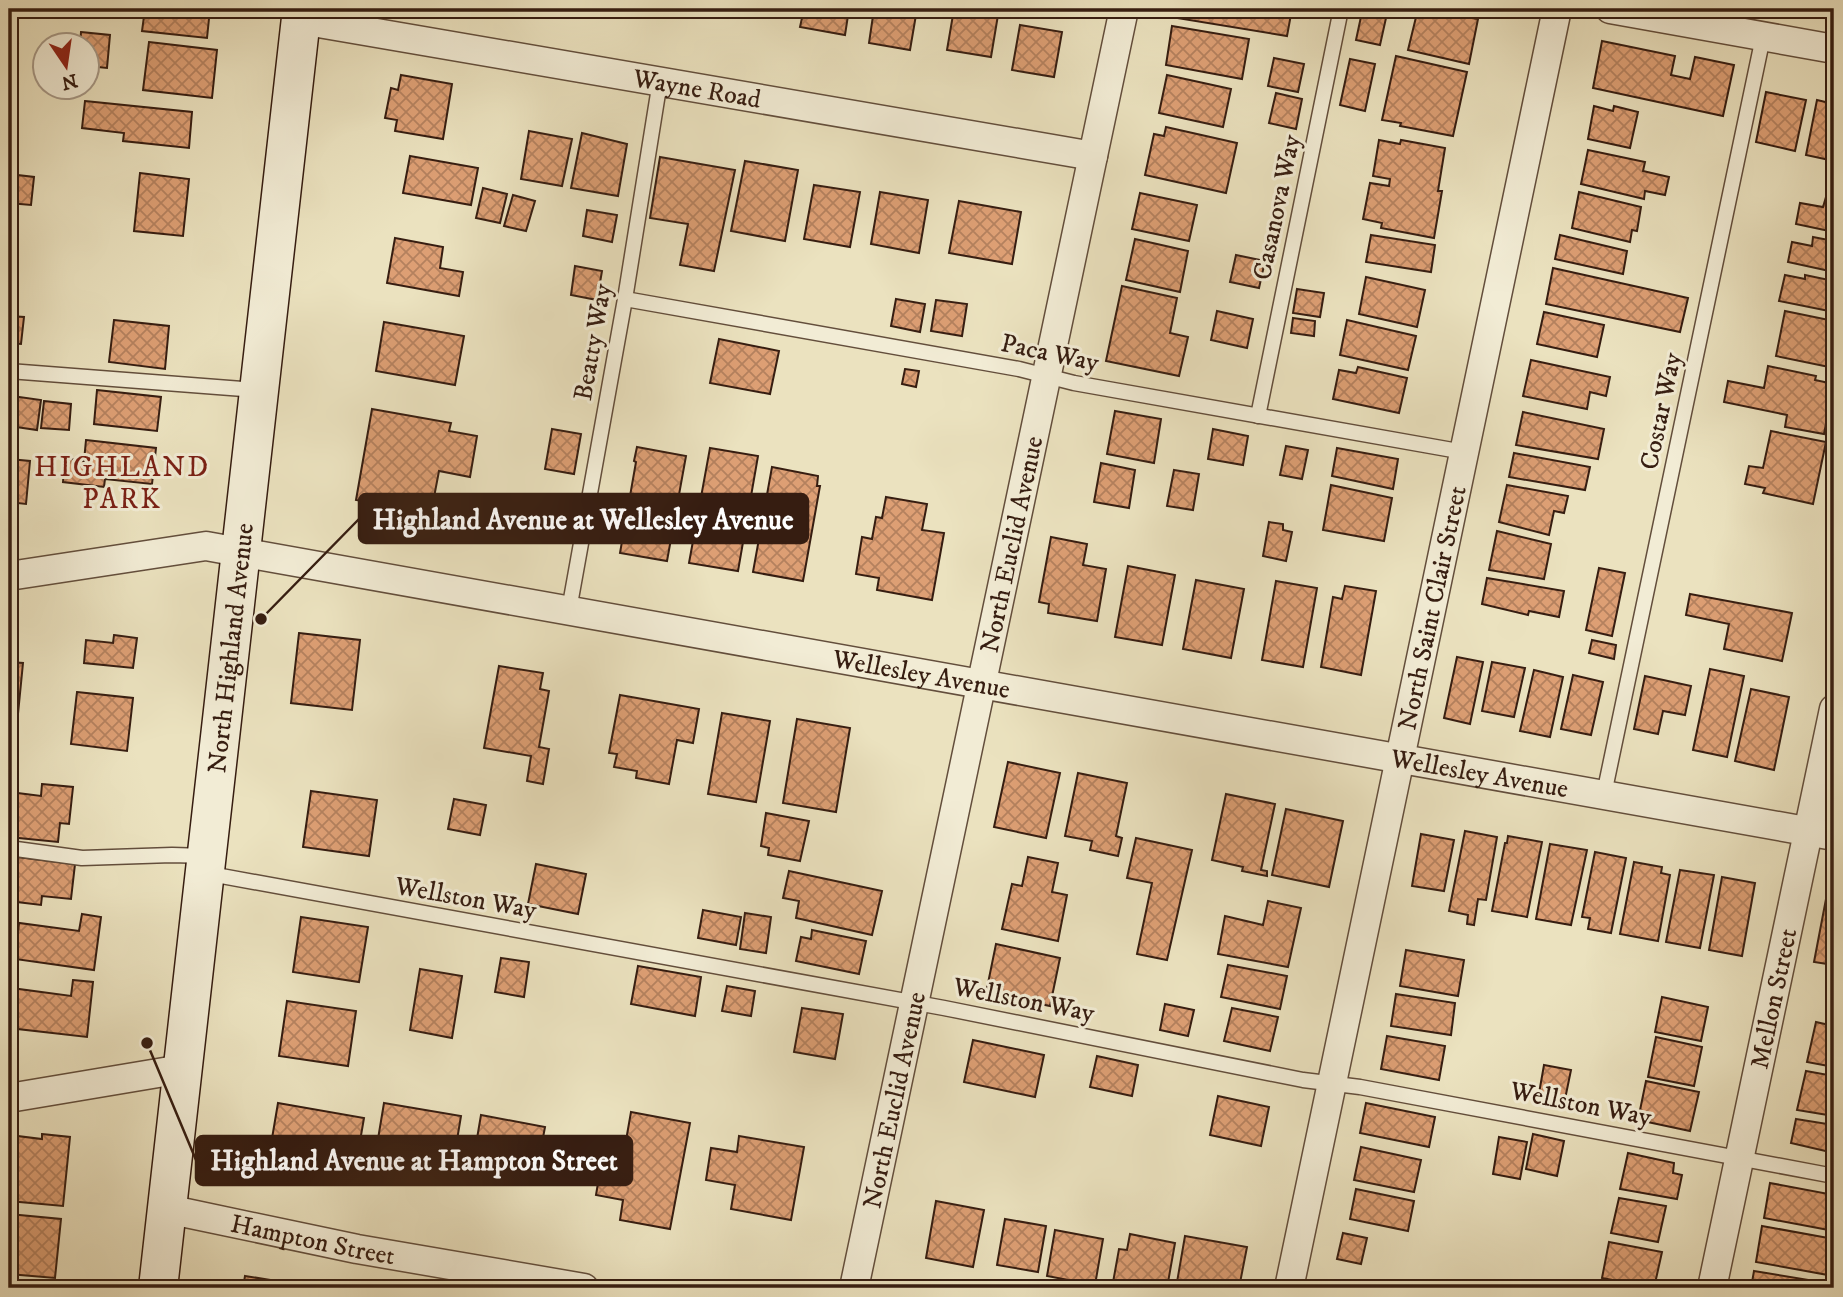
<svg xmlns="http://www.w3.org/2000/svg" width="1843" height="1297" font-family="'IM FELL DW Pica',serif">
<defs>
<pattern id="building-cross-hatch" width="8" height="8" patternUnits="userSpaceOnUse" patternTransform="scale(1.75)"><rect width="8" height="8" fill="#dd9f74"/><path d="M0 0l8 8M0 8l8-8" fill="none" stroke="#b4815e"/></pattern>
</defs>
<rect width="100%" height="100%" fill="#ebe2bf"/>
<filter id="stains"><feTurbulence type="fractalNoise" baseFrequency=".00286" numOctaves="4"/><feColorMatrix values="0 0 0 0 .2 0 0 0 0 .09 0 0 0 0 .02 0 0 0 .5 -.17"/></filter>
<radialGradient id="worn" r=".72"><stop offset=".6" stop-color="#630" stop-opacity="0"/><stop offset="1" stop-color="#630" stop-opacity=".3"/></radialGradient>
<g fill="url(#building-cross-hatch)" stroke="#361d11" stroke-width="2">
<path d="M23 9H51L50 16 23 13Z"/>
<path d="M145 9H210L207 38 142 31Z"/>
<path d="M804 9H849L845 35 800 27Z"/>
<path d="M874 9H917L910 50 869 43Z"/>
<path d="M954 9H999L991 57 947 50Z"/>
<path d="M1179 9H1292L1287 36 1177 18Z"/>
<path d="M1418 9 1478 19 1469 64 1408 50Z"/>
<path d="M1362 12 1386 18 1380 45 1356 40Z"/>
<path d="M1020 25 1062 32 1054 77 1012 70Z"/>
<path d="M1172 26 1249 39 1242 79 1166 65Z"/>
<path d="M81 32 110 35 107 68 88 66V46H80Z"/>
<path d="M1602 41 1675 56 1671 75 1690 79 1695 57 1734 65 1723 116 1593 88Z"/>
<path d="M149 42 217 50 212 98 143 90Z"/>
<path d="M9 43 18 44 16 68 9 67Z"/>
<path d="M1396 56 1467 72 1453 136 1400 126 1401 123 1382 120Z"/>
<path d="M1274 58 1304 64 1298 92 1268 86Z"/>
<path d="M1350 59 1375 64 1365 111 1340 105Z"/>
<path d="M401 75 452 84 443 139 395 131 397 120 385 118 391 88 398 90Z"/>
<path d="M1167 75 1231 89 1223 127 1159 113Z"/>
<path d="M1766 92 1806 100 1795 151 1756 142Z"/>
<path d="M1276 93 1302 99 1296 129 1269 123Z"/>
<path d="M1817 100 1834 104V161L1806 155Z"/>
<path d="M85 101 192 112 189 148 123 141 124 133 82 128Z"/>
<path d="M1594 106 1613 111 1614 106 1638 112 1630 148 1588 139Z"/>
<path d="M1166 127 1237 143 1226 193 1145 175 1154 134 1164 136Z"/>
<path d="M529 131 572 139 562 186 521 179Z"/>
<path d="M582 133 627 144 618 196 571 188Z"/>
<path d="M1379 140 1400 144 1401 140 1445 148 1438 191H1442L1434 238 1381 228 1382 223 1363 219 1370 183 1389 186 1390 179 1373 176Z"/>
<path d="M1588 150 1645 162 1643 171 1669 177 1665 195 1645 191 1644 199 1581 184Z"/>
<path d="M410 156 478 168 471 205 403 193Z"/>
<path d="M660 157 735 170 714 271 680 265 688 224 650 218Z"/>
<path d="M745 161 798 170 785 241 731 231Z"/>
<path d="M140 173 189 179 183 236 134 231Z"/>
<path d="M9 174 34 177 31 205 9 203Z"/>
<path d="M814 185 860 192 850 247 804 239Z"/>
<path d="M483 188 507 194 500 223 476 218Z"/>
<path d="M880 192 928 200 919 253 871 244Z"/>
<path d="M1579 192 1641 207 1637 231 1632 230 1630 242 1572 228Z"/>
<path d="M1140 193 1197 205 1189 241 1132 229Z"/>
<path d="M513 195 535 201 526 231 504 226Z"/>
<path d="M1826 197 1834 199V232L1796 224 1800 203 1823 207Z"/>
<path d="M959 201 1021 212 1012 264 949 253Z"/>
<path d="M587 210 617 215 612 242 583 236Z"/>
<path d="M1371 235 1435 245 1431 272 1366 262Z"/>
<path d="M1560 235 1627 251 1623 274 1555 259Z"/>
<path d="M1813 237 1834 241V272L1788 262 1792 242 1812 246Z"/>
<path d="M395 238 443 247 440 268 463 272 459 296 387 283Z"/>
<path d="M1135 239 1188 251 1180 292 1126 280Z"/>
<path d="M1236 255 1265 261 1259 288 1230 282Z"/>
<path d="M575 266 602 271 597 300 571 295Z"/>
<path d="M1553 268 1688 298 1680 332 1546 304Z"/>
<path d="M1785 275 1805 279V275L1834 281V312L1779 301Z"/>
<path d="M1366 277 1425 290 1417 327 1359 314Z"/>
<path d="M1122 286 1177 298 1170 333 1188 337 1179 376 1106 361Z"/>
<path d="M1297 289 1324 293 1320 317 1293 313Z"/>
<path d="M896 299 925 304 920 332 891 326Z"/>
<path d="M936 300 967 304 962 336 931 331Z"/>
<path d="M1217 311 1253 319 1247 348 1211 340Z"/>
<path d="M1785 311 1834 321V368L1776 356Z"/>
<path d="M1544 312 1604 325 1597 357 1537 344Z"/>
<path d="M9 316 24 317 21 344 9 343Z"/>
<path d="M1293 318 1315 321 1314 336 1291 333Z"/>
<path d="M114 320 169 326 165 369 109 362Z"/>
<path d="M1347 320 1416 336 1408 370 1340 355Z"/>
<path d="M384 322 464 336 455 385 376 371Z"/>
<path d="M719 339 779 351 770 394 710 383Z"/>
<path d="M1531 360 1610 377 1606 396 1590 392 1587 409 1523 396Z"/>
<path d="M1768 366 1816 376 1815 380 1834 384 1824 434 1785 427 1787 415 1724 402 1728 381 1764 388Z"/>
<path d="M1358 367 1407 378 1399 413 1333 399 1339 370 1356 373Z"/>
<path d="M905 369 919 371 916 387 902 384Z"/>
<path d="M97 390 161 397 157 431 94 424Z"/>
<path d="M12 396 41 400 37 430 9 426Z"/>
<path d="M44 401 71 404 69 430 41 428Z"/>
<path d="M372 409 451 423 449 431 477 436 470 477 439 471 431 513 356 500Z"/>
<path d="M1115 411 1161 419 1154 463 1107 454Z"/>
<path d="M1523 412 1604 429 1598 459 1516 445Z"/>
<path d="M552 429 581 434 574 474 545 469Z"/>
<path d="M1213 429 1248 436 1243 465 1208 459Z"/>
<path d="M1771 431 1826 442 1813 504 1763 493 1765 488 1745 484 1749 466 1763 468Z"/>
<path d="M86 440 156 448 152 484 105 479 104 487 63 482 65 458 84 461Z"/>
<path d="M1286 446 1308 450 1302 479 1280 475Z"/>
<path d="M637 447 686 456 667 561 620 553 636 462 634 461Z"/>
<path d="M710 448 758 456 738 571 689 563Z"/>
<path d="M1337 448 1398 459 1393 489 1332 476Z"/>
<path d="M1514 453 1590 467 1585 490 1509 477Z"/>
<path d="M9 459 30 461 26 504 9 502Z"/>
<path d="M1101 463 1135 470 1129 508 1094 502Z"/>
<path d="M772 467 818 476 817 486H820L803 581 753 572Z"/>
<path d="M1174 470 1199 474 1193 510 1167 506Z"/>
<path d="M1331 485 1392 498 1384 541 1323 530Z"/>
<path d="M1507 485 1568 496 1564 513 1554 511 1549 535 1499 522Z"/>
<path d="M886 497 927 504 922 530 944 533 932 600 877 590 879 578 856 574 862 537 872 539 876 517 882 518Z"/>
<path d="M1269 522 1283 524V530L1292 532 1286 561 1263 556Z"/>
<path d="M1497 531 1551 544 1544 579 1489 570Z"/>
<path d="M1051 537 1087 544 1083 565 1106 569 1097 621 1048 613 1049 604 1039 602Z"/>
<path d="M1128 566 1175 575 1162 645 1115 637Z"/>
<path d="M1599 568 1625 573 1612 636 1586 630Z"/>
<path d="M1487 578 1564 591 1559 617 1529 611 1528 615 1482 604Z"/>
<path d="M1196 580 1244 589 1231 658 1183 649Z"/>
<path d="M1276 581 1317 588 1303 667 1262 660Z"/>
<path d="M1345 586 1376 591 1361 675 1321 667 1333 597 1342 599Z"/>
<path d="M1690 594 1792 613 1782 661 1724 649 1729 624 1686 615Z"/>
<path d="M299 633 360 640 352 710 291 703Z"/>
<path d="M114 635 137 638 133 668 84 663 86 640 113 643Z"/>
<path d="M1592 640 1616 645 1614 659 1589 653Z"/>
<path d="M1457 657 1483 662 1470 724 1444 718Z"/>
<path d="M9 662 23 663 17 724 9 723Z"/>
<path d="M1492 662 1525 668 1514 717 1482 711Z"/>
<path d="M499 666 543 673 540 689 549 691 539 747 549 749 543 784 527 781 531 756 484 748Z"/>
<path d="M1710 669 1744 676 1727 757 1693 750Z"/>
<path d="M1534 670 1563 677 1550 737 1520 731Z"/>
<path d="M1573 675 1603 682 1591 735 1561 729Z"/>
<path d="M1645 676 1691 686 1685 715 1663 711 1658 734 1634 729Z"/>
<path d="M1751 689 1789 697 1774 770 1735 761Z"/>
<path d="M77 692 133 698 127 751 71 744Z"/>
<path d="M620 695 699 709 693 743 677 740 669 784 636 778 637 771 614 767 617 754 609 753Z"/>
<path d="M722 713 770 721 756 802 708 794Z"/>
<path d="M797 719 850 728 836 812 783 803Z"/>
<path d="M1008 762 1060 773 1046 838 994 827Z"/>
<path d="M1078 773 1127 783 1116 836 1122 838 1118 856 1090 850 1092 841 1065 836Z"/>
<path d="M42 784 73 787 69 824 60 823 58 842 9 837V792L41 796Z"/>
<path d="M311 791 377 800 369 856 303 847Z"/>
<path d="M1226 794 1275 804 1261 870 1267 871V876L1242 871 1243 867 1212 860Z"/>
<path d="M454 799 486 805 480 835 448 829Z"/>
<path d="M1286 809 1343 821 1329 887 1272 875Z"/>
<path d="M766 813 809 821 800 861 768 855 769 848 761 846Z"/>
<path d="M1465 831 1497 837 1486 900 1478 899 1474 925 1467 924 1468 915 1449 911Z"/>
<path d="M1421 834 1454 840 1444 891 1412 886Z"/>
<path d="M1508 836 1542 842 1527 917 1492 911 1505 843H1507Z"/>
<path d="M1136 838 1192 850 1167 960 1137 954 1152 883 1127 878Z"/>
<path d="M1550 844 1587 850 1571 925 1536 919Z"/>
<path d="M1595 852 1626 858 1611 933 1588 929 1590 918 1582 917Z"/>
<path d="M9 856 75 864 71 899 42 896 41 905 9 901Z"/>
<path d="M1028 857 1058 863 1052 892 1067 895 1058 941 1002 929 1012 884 1022 886Z"/>
<path d="M1634 862 1662 867 1661 873 1670 875 1658 941 1620 934Z"/>
<path d="M536 864 586 874 578 914 528 904Z"/>
<path d="M1680 870 1714 875 1700 948 1666 942Z"/>
<path d="M789 871 882 891 872 935 796 918 799 901 783 898Z"/>
<path d="M1722 877 1755 883 1742 956 1709 950Z"/>
<path d="M1826 899 1834 901V965L1814 962Z"/>
<path d="M1268 901 1301 908 1288 967 1218 954 1225 916 1263 925Z"/>
<path d="M703 910 741 917 736 945 698 938Z"/>
<path d="M745 913 771 917 766 953 740 949Z"/>
<path d="M82 914 101 917 94 970 15 959 19 923 79 931Z"/>
<path d="M301 917 368 927 359 982 293 972Z"/>
<path d="M812 930 866 941 859 974 796 961 801 937 811 939Z"/>
<path d="M996 944 1060 958 1050 1006 986 993Z"/>
<path d="M1406 950 1464 960 1458 996 1400 986Z"/>
<path d="M501 958 529 962 524 997 495 992Z"/>
<path d="M1228 965 1287 976 1280 1009 1221 997Z"/>
<path d="M638 966 701 977 695 1016 631 1004Z"/>
<path d="M420 969 462 976 452 1038 410 1030Z"/>
<path d="M73 980 93 982 87 1037 9 1028 11 988 71 996Z"/>
<path d="M727 986 755 991 751 1016 722 1011Z"/>
<path d="M1396 994 1455 1003 1451 1035 1391 1026Z"/>
<path d="M1662 997 1708 1007 1701 1041 1655 1032Z"/>
<path d="M287 1001 356 1011 348 1066 279 1056Z"/>
<path d="M1165 1004 1194 1010 1188 1036 1160 1030Z"/>
<path d="M802 1008 843 1014 835 1059 794 1052Z"/>
<path d="M1232 1008 1278 1017 1270 1051 1224 1041Z"/>
<path d="M1816 1022 1834 1026V1067L1807 1062Z"/>
<path d="M1387 1036 1445 1046 1439 1080 1381 1069Z"/>
<path d="M1656 1037 1702 1047 1694 1086 1648 1077Z"/>
<path d="M973 1040 1044 1055 1035 1097 964 1082Z"/>
<path d="M1097 1056 1138 1065 1132 1096 1090 1087Z"/>
<path d="M1544 1065 1571 1070 1564 1104 1538 1099Z"/>
<path d="M1806 1071 1834 1076V1116L1797 1110Z"/>
<path d="M1646 1081 1699 1092 1690 1131 1638 1120Z"/>
<path d="M1218 1096 1269 1107 1261 1146 1210 1135Z"/>
<path d="M278 1103 364 1118 359 1147 333 1143 327 1178 267 1168Z"/>
<path d="M384 1103 461 1116 454 1158 377 1145Z"/>
<path d="M1366 1103 1435 1117 1429 1147 1360 1133Z"/>
<path d="M631 1112 690 1123 670 1229 620 1220 623 1200 596 1195 604 1148 624 1152Z"/>
<path d="M481 1115 545 1127 535 1180 472 1168Z"/>
<path d="M1796 1119 1834 1125V1153L1791 1143Z"/>
<path d="M42 1134 70 1137 63 1206 9 1201V1135L42 1139Z"/>
<path d="M1533 1134 1564 1141 1557 1176 1526 1169Z"/>
<path d="M739 1136 804 1147 791 1220 731 1209 735 1185 706 1180 711 1148 737 1152Z"/>
<path d="M1499 1137 1527 1142 1520 1179 1493 1174Z"/>
<path d="M1361 1147 1421 1160 1414 1192 1354 1180Z"/>
<path d="M1628 1153 1674 1163 1673 1173 1682 1175 1677 1199 1620 1189Z"/>
<path d="M1770 1183 1834 1195V1231L1764 1218Z"/>
<path d="M1356 1189 1414 1201 1408 1231 1350 1219Z"/>
<path d="M1619 1198 1666 1206 1658 1242 1611 1233Z"/>
<path d="M936 1201 984 1210 973 1267 926 1258Z"/>
<path d="M9 1214 61 1219 55 1278 9 1274Z"/>
<path d="M1005 1219 1046 1226 1038 1272 997 1265Z"/>
<path d="M1762 1226 1834 1239 1828 1275 1756 1262Z"/>
<path d="M1055 1230 1103 1239 1095 1285 1047 1276Z"/>
<path d="M1343 1233 1367 1238 1361 1264 1337 1259Z"/>
<path d="M1130 1234 1175 1243 1167 1288H1112L1119 1249 1127 1250Z"/>
<path d="M1185 1236 1247 1247 1239 1288H1176Z"/>
<path d="M1609 1242 1662 1252 1654 1288 1602 1278Z"/>
<path d="M1754 1271 1827 1283 1826 1288H1751Z"/>
<path d="M245 1276 271 1280 270 1288H243Z"/>
</g>
<g fill="none" stroke-linecap="round" stroke-linejoin="round">
<g stroke="#634e3c" stroke-width="17">
<g id="service">
<path d="M625 299 1019 369 1074 383 1464 452"/>
<path d="M9 371 257 390"/>
<path d="M1258 416 1341 9"/>
<path d="M569 610 625 299 660 81"/>
<path d="M1604 794 1763 37"/>
<path d="M9 848 82 858 172 855 206 856"/>
<path d="M205 873 944 1008 1303 1080 1360 1087 1834 1176"/>
</g>
</g>
<g stroke="#634e3c" stroke-width="31">
<g id="minor">
<path d="M1610 9 1834 49"/>
<path id="s1" d="M301 20 1093 156"/>
<path id="s2" d="M9 576 206 546 1834 836"/>
<path d="M9 1098 182 1069"/>
<path id="s3" d="M167 1209 357 1249 584 1288"/>
<path id="s4" d="M854 1288 1124 9"/>
<path id="s5" d="M1289 1288 1557 9"/>
<path id="s6" d="M1712 1288 1834 709"/>
</g>
</g>
<g stroke="#361d11" stroke-width="41">
<g id="secondary">
<path id="s7" d="M158 1288 302 9"/>
</g>
</g>
<use href="#service" stroke="#f2ecd5" stroke-width="14"/>
<use href="#minor" stroke="#f2ecd5" stroke-width="28"/>
<use href="#secondary" stroke="#f2ecd5" stroke-width="38"/>
</g>
<g text-anchor="middle" stroke-width="6" stroke-linejoin="round" paint-order="stroke">
<g font-size="26" fill="#361d11" stroke="#f2ecd5">
<text dy="9" stroke="none"><textPath href="#s1" startOffset="402">Wayne Road</textPath></text>
<text transform="translate(1276 207) rotate(-78)" y="9">Casanova Way</text>
<text transform="translate(592 342) rotate(-80)" y="9">Beatty Way</text>
<text transform="translate(1050 352) rotate(12)" y="9">Paca Way</text>
<text transform="translate(1660 411) rotate(-78)" y="9">Costar Way</text>
<text dy="9" stroke="none"><textPath href="#s4" startOffset="760">North Euclid Avenue</textPath></text>
<text dy="9" stroke="none"><textPath href="#s5" startOffset="695">North Saint Clair Street</textPath></text>
<text dy="9" stroke="none"><textPath href="#s7" startOffset="644">North Highland Avenue</textPath></text>
<text dy="9" stroke="none"><textPath href="#s2" startOffset="926">Wellesley Avenue</textPath></text>
<text dy="9" stroke="none"><textPath href="#s2" startOffset="1493">Wellesley Avenue</textPath></text>
<text transform="translate(466 897) rotate(10)" y="9">Wellston Way</text>
<text transform="translate(1024 999) rotate(11)" y="9">Wellston Way</text>
<text dy="9" stroke="none"><textPath href="#s6" startOffset="296">Mellon Street</textPath></text>
<text dy="9" stroke="none"><textPath href="#s4" startOffset="192">North Euclid Avenue</textPath></text>
<text transform="translate(1581 1103) rotate(11)" y="9">Wellston Way</text>
<text dy="9" stroke="none"><textPath href="#s3" startOffset="149">Hampton Street</textPath></text>
</g>
<g font-size="28" letter-spacing="2" fill="#7a1f14" stroke="#f2ecd5">
<text x="122" y="476">HIGHLAND<tspan x="122" dy="32">PARK</tspan></text>
</g>
</g>
<path fill="none" stroke="#361d11" stroke-width="2.5" d="M261 619L359 519M147 1043L196 1160"/>
<g fill="#361d11" stroke="#f2ecd5" stroke-width="2.5">
<circle cx="261" cy="619" r="7"/>
<circle cx="147" cy="1043" r="7"/>
</g>
<g fill="#361d11" stroke="#361d11" stroke-width="2.5">
<rect x="359" y="494" width="449" height="49" rx="7"/>
<rect x="196" y="1136" width="436" height="49" rx="7"/>
</g>
<g font-size="28" text-anchor="middle" font-weight="bold" fill="#fff">
<text x="583" y="529">Highland Avenue at Wellesley Avenue</text>
<text x="414" y="1170">Highland Avenue at Hampton Street</text>
</g>
<rect width="1843" height="1297" fill="none" stroke="#ebe2bf" stroke-width="35"/>
<rect x="10" y="10" width="1822" height="1276" fill="none" stroke="#361d11" stroke-width="3.5"/>
<rect x="18" y="18" width="1808" height="1262" fill="none" stroke="#361d11" stroke-width="2"/>
<g transform="translate(66 66) rotate(167)"><circle r="33" fill="#f2ecd5" stroke="#a79987" stroke-width="2"/>
<path d="M0-5L12 26L0 18L-12 26Z" fill="#8f2418"/>
<text y="-10" font-size="19" font-weight="bold" text-anchor="middle" fill="#361d11">N</text>
</g>
<rect width="100%" height="100%" filter="url(#stains)"/>
<rect width="100%" height="100%" fill="url(#worn)"/>
</svg>
